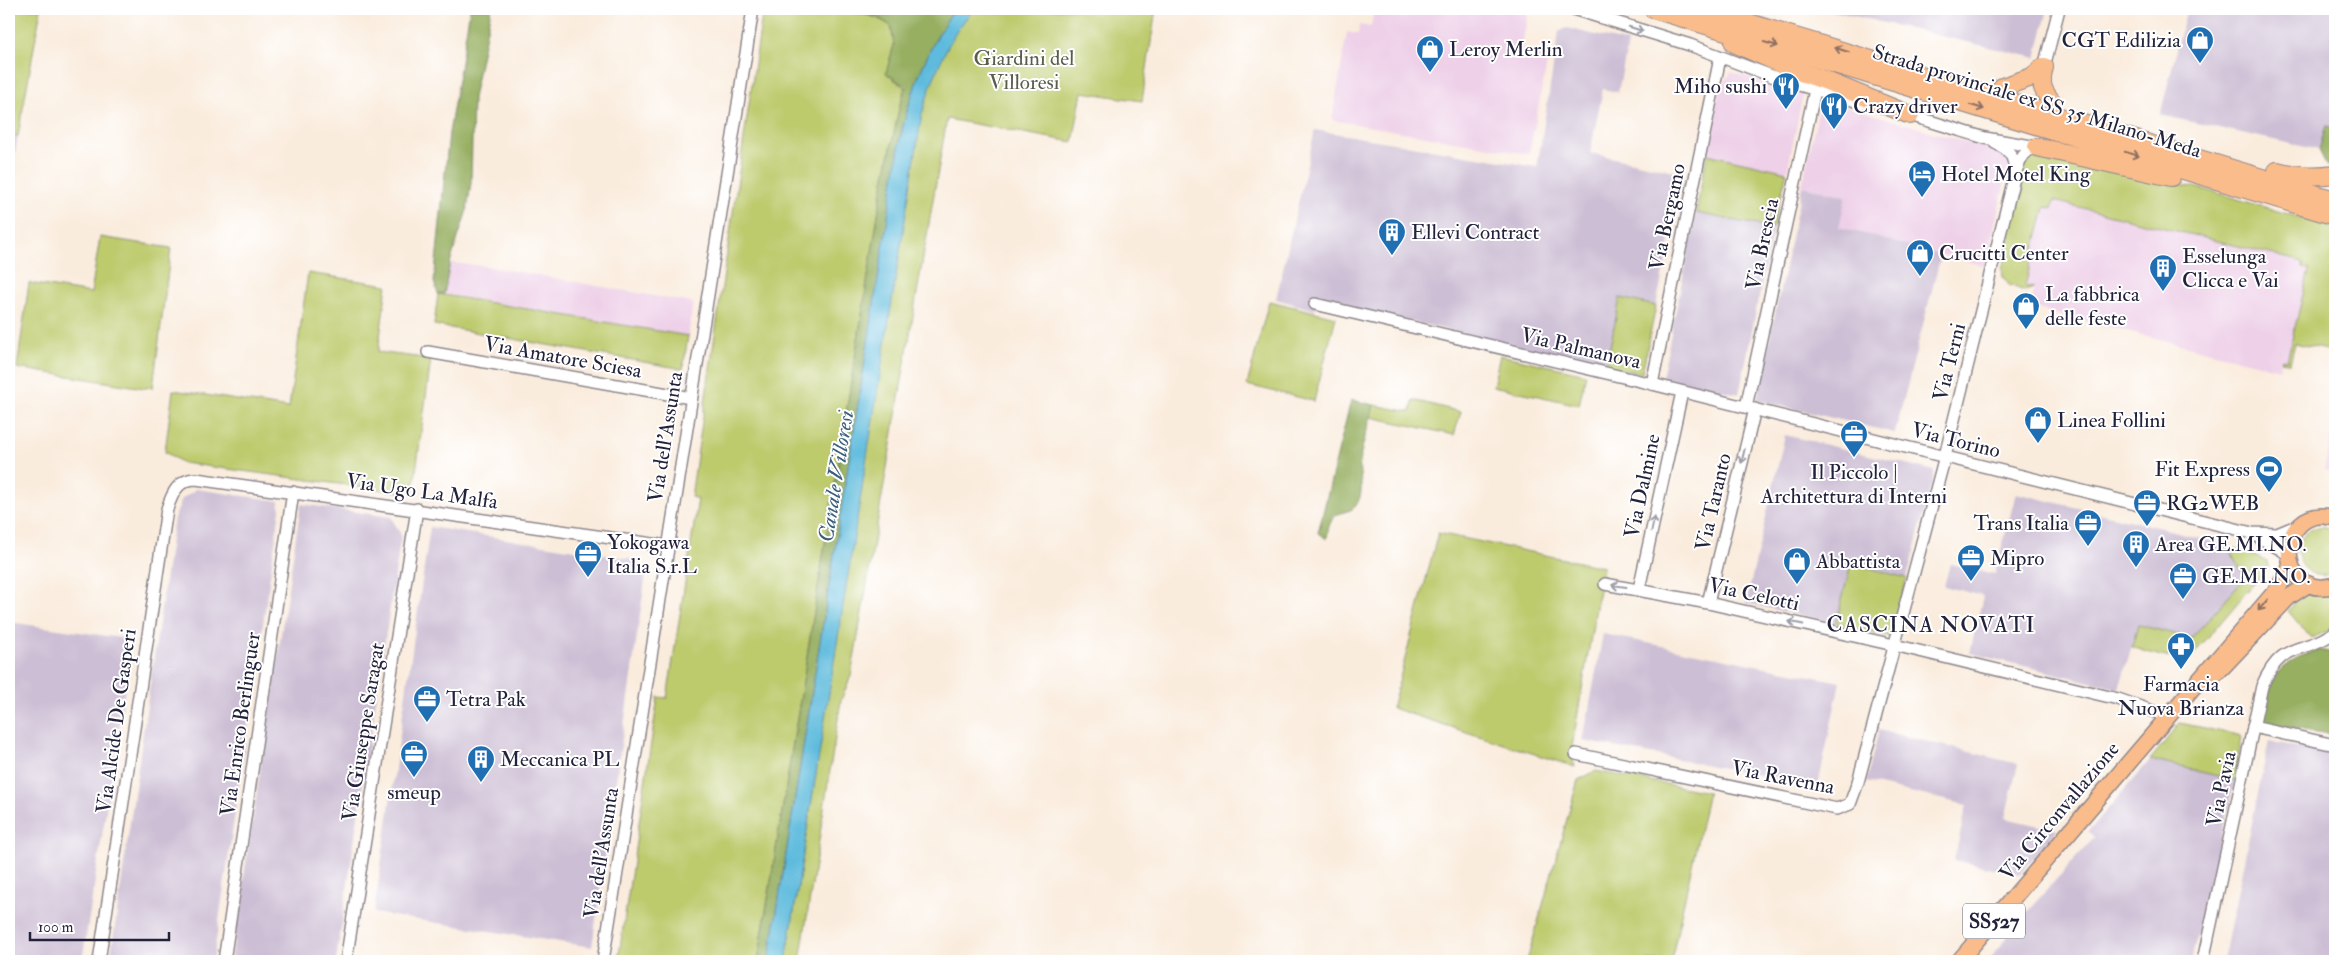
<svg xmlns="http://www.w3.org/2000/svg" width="2344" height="970" font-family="'IM FELL Double Pica',serif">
<rect width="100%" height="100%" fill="#fff"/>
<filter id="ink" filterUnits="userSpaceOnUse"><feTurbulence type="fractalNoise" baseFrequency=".02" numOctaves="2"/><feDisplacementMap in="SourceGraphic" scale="10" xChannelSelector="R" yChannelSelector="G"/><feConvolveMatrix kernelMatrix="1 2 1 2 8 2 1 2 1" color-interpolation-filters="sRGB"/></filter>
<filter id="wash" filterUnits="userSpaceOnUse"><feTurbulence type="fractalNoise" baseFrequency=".0096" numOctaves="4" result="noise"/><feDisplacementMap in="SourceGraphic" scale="20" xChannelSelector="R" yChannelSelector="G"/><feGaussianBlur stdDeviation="1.12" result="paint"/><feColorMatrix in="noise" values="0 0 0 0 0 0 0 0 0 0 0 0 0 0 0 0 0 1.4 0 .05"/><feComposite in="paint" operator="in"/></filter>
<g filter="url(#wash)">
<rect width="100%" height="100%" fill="#faecdd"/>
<g fill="#eed0e8">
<path d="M1374 9H1514L1528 11 1521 53 1548 58 1529 154 1332 120 1347 32 1358 34 1359 25 1371 27Z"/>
<path d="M1731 72 1803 94 1787 172 1707 154 1719 92Z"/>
<path d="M1821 99 2000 152 2010 160 1985 266 1838 227 1846 196 1802 186Z"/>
<path d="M2053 201 2304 262 2303 268 2309 270 2287 361H2281L2279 369 2030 307 2034 289 2025 286 2045 207Z"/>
<path d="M450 263 485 266 693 303 688 336 444 294Z"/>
<path d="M2335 418V473L2324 470Z"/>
</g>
<g fill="#ccbed4">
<path d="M1824 9H2048L2036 58Z"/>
<path d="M2187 9H2335V128L2326 126 2319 150 2160 115Z"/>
<path d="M1567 28 1628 43 1618 92 1603 89 1590 153 1684 173 1656 306 1620 298 1606 366 1317 300 1315 310 1276 299 1315 130 1537 167 1559 31Z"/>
<path d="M9 135 18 136 9 188Z"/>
<path d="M1802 186 1846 196 1839 227 1941 255 1895 433 1757 400Z"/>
<path d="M1696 213 1773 228 1739 394 1662 378Z"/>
<path d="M1785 435 1935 471 1907 578 1851 564 1836 623 1746 603Z"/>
<path d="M196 489 279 501 280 509 213 961H110L174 519 182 499Z"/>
<path d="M2016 493 2202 538 2228 547 2245 577 2191 639 2138 625 2119 689 1970 653 1983 596 1944 586 1950 564 1995 574Z"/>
<path d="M301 504 391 517 401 535 336 961H231Z"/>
<path d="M430 527 632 559 646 573 592 947 374 913Z"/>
<path d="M9 622 128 639 125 687 119 730 82 961H9Z"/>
<path d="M1603 634 1840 682 1818 786 1583 741Z"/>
<path d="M1879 730 2018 764 2005 818 2057 830 2020 874 1954 860 1967 805 1866 782Z"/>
<path d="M2269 741 2335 755V961H2223Z"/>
<path d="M2150 760 2235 780 2191 961H1989L2025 914 2094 838 2088 832Z"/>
</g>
<g fill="#bdcb6d" stroke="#707654">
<path d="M9 9H41L18 136 9 135Z"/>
<path d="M763 9C805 9 855 2 891 26L894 45 886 73 905 88 900 104 881 196 758 961H618L658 697 667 698 698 499 691 497Z"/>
<path d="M974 9H1156L1142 101 1082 92 1073 142 947 119 851 676 841 700 800 961H786L916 139C926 93 941 44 974 9Z"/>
<path d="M2033 152 2207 190 2335 228V352L2295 343 2290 363 2281 361 2282 359 2287 360 2309 270 2303 268V262L2054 201 2052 209 2045 207 2025 286 2034 288 2025 291 2009 285 2003 277 2002 270 2010 237 2007 220 2025 161Z"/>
<path d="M1707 154 1787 172 1773 228 1696 213Z"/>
<path d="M100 237 171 248 153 387 144 388 17 368 29 283 91 293Z"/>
<path d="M308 273 387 285 378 352 431 359 413 494 183 463 165 452 173 390 289 408Z"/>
<path d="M438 294 688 336 683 369 434 325Z"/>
<path d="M1620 298 1656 306 1642 373 1606 366Z"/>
<path d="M1269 301 1336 317 1314 401 1247 385Z"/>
<path d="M1500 355 1586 374 1579 405 1493 386Z"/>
<path d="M1413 400 1461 412 1454 435 1371 417 1374 405 1411 412Z"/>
<path d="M2321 526 2335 530V572C2301 590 2279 536 2321 526Z"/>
<path d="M1438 533 1603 567 1571 753 1575 767 1392 708Z"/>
<path d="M2228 547 2247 551 2267 561 2268 567 2193 655C2177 664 2148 652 2132 647L2138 625 2192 638 2245 577Z"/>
<path d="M1851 564 1907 578 1892 637 1836 623Z"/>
<path d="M2312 593 2335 596V628L2311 638 2288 611 2301 596Z"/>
<path d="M2180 723 2242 736 2235 780 2150 760Z"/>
<path d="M1596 771 1708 792 1671 961H1527L1578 780Z"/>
</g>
<g fill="#96af60" stroke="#5c684e">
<path d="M470 9H491L473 98 471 183 467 210 450 263 444 294H438L434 282 449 133Z"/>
<path d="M833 9H954C926 52 913 85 901 135L769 961H758L881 196 900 104 906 87 886 73 894 45 891 26 877 17Z"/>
<path d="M2326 126 2335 128V166H2327L2319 150Z"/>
<path d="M1351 400 1374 405C1370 423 1362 442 1360 461 1358 476 1365 488 1358 502 1350 520 1330 501 1327 539L1318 533Z"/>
<path d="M2319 650 2335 653V735L2262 723 2260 718C2264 709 2265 698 2268 688 2278 665 2297 656 2319 650Z"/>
</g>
<path fill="#5fbbdd" stroke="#406e8c" d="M954 9H974C947 38 933 77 922 114L786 961H769L901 135C913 85 926 52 954 9Z"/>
</g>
<g filter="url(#ink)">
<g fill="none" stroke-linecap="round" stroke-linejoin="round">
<g stroke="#8e878c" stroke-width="14">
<g id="minor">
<path d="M1573 9 1690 45 1785 81 1863 103"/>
<path d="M2044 67 2059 9"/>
<path d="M1903 113 1985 138 2037 147"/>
<path d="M1995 143C2010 150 2014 156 2015 172"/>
<path d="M1315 304 1644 382 2252 533 2277 534 2301 524"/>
<path d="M428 352 691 398"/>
<path d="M1652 384 1720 58"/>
<path d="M1746 407 1815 90"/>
<path d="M2253 534 2282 550 2289 556"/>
<path d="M1605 584 1708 603 1894 645 2118 699 2158 713 2167 719"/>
<path d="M1639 589 1682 392"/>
<path d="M1708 603 1755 409"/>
<path d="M2253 727 2335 745"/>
<path d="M1576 754 1837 809 1850 804 1858 782 1945 456 2015 174C2020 161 2023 150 2037 147"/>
<path d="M99 961 167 509C172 494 178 479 196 479L667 546"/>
<path d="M224 961 293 492"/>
<path d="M346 961 417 509"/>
<path d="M603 961 753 9"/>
<path d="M2203 961 2262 686C2283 638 2302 656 2335 632"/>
</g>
</g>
<g stroke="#8e878c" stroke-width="18">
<g id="major">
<path d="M2335 518C2274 501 2274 603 2335 585"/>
<path d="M2217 673 2289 597 2309 584"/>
<path d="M1959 961 2279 587 2291 565"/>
</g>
</g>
<g stroke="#8e878c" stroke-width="20">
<g id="highway">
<path d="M1653 9 2335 216"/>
<path d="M1703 9 2335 200"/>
<path d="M1734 43 1795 70 1824 80 1910 115"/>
<path d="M2044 67C2040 83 2041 89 2052 102"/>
<path d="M2002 87 2032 77 2044 67"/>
<path d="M2037 147 2171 177"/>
<path d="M2277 171C2297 176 2315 177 2335 174"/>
</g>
</g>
<use href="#minor" stroke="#fff" stroke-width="11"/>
<use href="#major" stroke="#fabc8b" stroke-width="15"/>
<use href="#highway" stroke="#fabc8b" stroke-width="18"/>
</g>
<defs><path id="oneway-shaft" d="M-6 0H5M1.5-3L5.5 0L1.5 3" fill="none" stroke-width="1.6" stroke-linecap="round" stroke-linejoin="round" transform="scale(1.25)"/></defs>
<g stroke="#9c9ca7">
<use href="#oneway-shaft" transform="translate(1636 29) rotate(17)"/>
<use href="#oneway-shaft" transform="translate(1743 456) rotate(103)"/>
<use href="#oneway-shaft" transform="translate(1653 524) rotate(-78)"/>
<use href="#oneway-shaft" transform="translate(1619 586) rotate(-172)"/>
<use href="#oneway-shaft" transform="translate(1796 623) rotate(-168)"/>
</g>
<g stroke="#8e6f63">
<use href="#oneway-shaft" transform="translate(1771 44) rotate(16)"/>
<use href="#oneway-shaft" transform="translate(1842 50) rotate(-162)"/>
<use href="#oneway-shaft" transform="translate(1977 107) rotate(17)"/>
<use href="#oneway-shaft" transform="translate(2132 154) rotate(17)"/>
<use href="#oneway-shaft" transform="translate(2263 605) rotate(130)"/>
</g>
</g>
<defs>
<g id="shop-pin" transform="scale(1.4375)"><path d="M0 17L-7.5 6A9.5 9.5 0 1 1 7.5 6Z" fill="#1f6fb2" stroke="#fff"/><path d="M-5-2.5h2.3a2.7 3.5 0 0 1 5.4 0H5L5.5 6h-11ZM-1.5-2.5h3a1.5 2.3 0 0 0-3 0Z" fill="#fff"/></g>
<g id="restaurant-pin" transform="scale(1.4375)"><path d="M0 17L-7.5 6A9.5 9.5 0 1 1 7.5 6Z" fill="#1f6fb2" stroke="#fff"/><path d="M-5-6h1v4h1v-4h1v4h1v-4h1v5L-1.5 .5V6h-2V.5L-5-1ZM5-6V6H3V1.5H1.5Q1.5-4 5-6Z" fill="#fff"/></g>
<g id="hotel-pin" transform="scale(1.4375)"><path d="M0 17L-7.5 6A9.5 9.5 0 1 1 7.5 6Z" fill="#1f6fb2" stroke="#fff"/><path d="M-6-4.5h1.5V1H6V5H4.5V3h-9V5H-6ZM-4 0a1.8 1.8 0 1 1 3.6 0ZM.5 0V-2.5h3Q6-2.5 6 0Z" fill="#fff"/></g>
<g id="building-pin" transform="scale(1.4375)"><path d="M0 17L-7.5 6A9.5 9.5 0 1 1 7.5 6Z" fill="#1f6fb2" stroke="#fff"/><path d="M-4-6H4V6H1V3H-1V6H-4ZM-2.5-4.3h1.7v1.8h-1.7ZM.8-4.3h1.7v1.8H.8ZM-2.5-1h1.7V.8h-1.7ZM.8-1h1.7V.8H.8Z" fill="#fff"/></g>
<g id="office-pin" transform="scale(1.4375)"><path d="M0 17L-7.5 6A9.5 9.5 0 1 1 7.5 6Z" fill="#1f6fb2" stroke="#fff"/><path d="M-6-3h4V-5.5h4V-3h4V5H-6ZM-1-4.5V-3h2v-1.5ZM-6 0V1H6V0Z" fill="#fff"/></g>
<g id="stadium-pin" transform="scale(1.4375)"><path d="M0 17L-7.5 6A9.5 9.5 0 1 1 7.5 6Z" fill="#1f6fb2" stroke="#fff"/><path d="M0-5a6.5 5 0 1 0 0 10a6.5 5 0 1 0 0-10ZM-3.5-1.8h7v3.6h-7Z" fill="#fff"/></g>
<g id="pharmacy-pin" transform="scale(1.4375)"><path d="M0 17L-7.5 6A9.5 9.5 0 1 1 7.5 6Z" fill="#1f6fb2" stroke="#fff"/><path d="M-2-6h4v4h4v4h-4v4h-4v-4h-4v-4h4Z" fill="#fff"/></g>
</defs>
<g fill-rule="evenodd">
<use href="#shop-pin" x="2200" y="40"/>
<use href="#shop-pin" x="1430" y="49"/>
<use href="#restaurant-pin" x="1786" y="86"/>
<use href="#restaurant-pin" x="1834" y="106"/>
<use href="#hotel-pin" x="1922" y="174"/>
<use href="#building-pin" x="1392" y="232"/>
<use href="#shop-pin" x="1920" y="253"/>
<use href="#building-pin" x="2163" y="268"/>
<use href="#shop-pin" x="2026" y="306"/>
<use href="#shop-pin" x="2038" y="420"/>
<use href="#office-pin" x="1854" y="434"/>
<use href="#stadium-pin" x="2269" y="469"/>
<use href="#office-pin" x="2147" y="503"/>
<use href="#office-pin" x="2088" y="523"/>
<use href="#building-pin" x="2136" y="544"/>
<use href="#office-pin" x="588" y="554"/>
<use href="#office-pin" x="1971" y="558"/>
<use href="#shop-pin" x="1797" y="561"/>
<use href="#office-pin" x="2183" y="576"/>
<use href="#pharmacy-pin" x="2181" y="646"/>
<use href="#office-pin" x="427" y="699"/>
<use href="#office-pin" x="414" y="754"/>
<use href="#building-pin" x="481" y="759"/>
</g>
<g text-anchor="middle" stroke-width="4" stroke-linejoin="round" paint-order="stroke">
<rect fill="#fff" stroke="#646476" stroke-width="1" x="1963" y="903.5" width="62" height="35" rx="4"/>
<g font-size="20" font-weight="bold" fill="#22223b">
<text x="1994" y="928">SS527</text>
</g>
<g font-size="21" fill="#22223b" stroke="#fff" text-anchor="start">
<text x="2181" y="47" text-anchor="end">CGT Edilizia</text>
<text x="1449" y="56">Leroy Merlin</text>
<text x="1767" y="93" text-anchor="end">Miho sushi</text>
<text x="1853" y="113">Crazy driver</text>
<text x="1941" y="181">Hotel Motel King</text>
<text x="1411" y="239">Ellevi Contract</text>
<text x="1939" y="260">Crucitti Center</text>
<text x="2182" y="263">Esselunga<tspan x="2182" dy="24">Clicca e Vai</tspan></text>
<text x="2045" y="301">La fabbrica<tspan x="2045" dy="24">delle feste</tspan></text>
<text x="2057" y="427">Linea Follini</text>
<text x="2250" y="476" text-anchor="end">Fit Express</text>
<text x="1854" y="479" text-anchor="middle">Il Piccolo |<tspan x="1854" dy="24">Architettura di Interni</tspan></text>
<text x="2166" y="510">RG2WEB</text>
<text x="2069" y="530" text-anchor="end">Trans Italia</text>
<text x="607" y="549">Yokogawa<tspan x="607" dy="24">Italia S.r.L</tspan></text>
<text x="2155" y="551">Area GE.MI.NO.</text>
<text x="1990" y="565">Mipro</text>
<text x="1816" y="568">Abbattista</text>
<text x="2202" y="583">GE.MI.NO.</text>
<text x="2181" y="691" text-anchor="middle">Farmacia<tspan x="2181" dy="24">Nuova Brianza</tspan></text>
<text x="446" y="706">Tetra Pak</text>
<text x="500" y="766">Meccanica PL</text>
<text x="414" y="799" text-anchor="middle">smeup</text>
</g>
<g font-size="21" fill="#585d4c" stroke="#fff">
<text x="1024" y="65">Giardini del<tspan x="1024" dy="24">Villoresi</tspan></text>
</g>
<g font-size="21" fill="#22223b" stroke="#fff">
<text transform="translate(2037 101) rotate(17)" y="7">Strada provinciale ex SS 35 Milano-Meda</text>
<text transform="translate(1667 217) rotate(-78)" y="7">Via Bergamo</text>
<text transform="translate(1762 244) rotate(-78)" y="7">Via Brescia</text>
<text transform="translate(1581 348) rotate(13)" y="7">Via Palmanova</text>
<text transform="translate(563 357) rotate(10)" y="7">Via Amatore Sciesa</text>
<text transform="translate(1949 362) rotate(-76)" y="7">Via Terni</text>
<text transform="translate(665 437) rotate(-81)" y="7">Via dell'Assunta</text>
<text transform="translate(1956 440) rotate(14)" y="7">Via Torino</text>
<text transform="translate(1642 486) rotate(-78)" y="7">Via Dalmine</text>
<text transform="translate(422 491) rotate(8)" y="7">Via Ugo La Malfa</text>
<text transform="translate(1713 502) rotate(-77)" y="7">Via Taranto</text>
<text transform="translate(1754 594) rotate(12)" y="7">Via Celotti</text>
<text transform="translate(116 721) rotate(-82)" y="7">Via Alcide De Gasperi</text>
<text transform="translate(240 724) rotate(-82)" y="7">Via Enrico Berlinguer</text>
<text transform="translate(363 732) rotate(-81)" y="7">Via Giuseppe Saragat</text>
<text transform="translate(1783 777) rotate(11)" y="7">Via Ravenna</text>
<text transform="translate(2221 789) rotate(-78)" y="7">Via Pavia</text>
<text transform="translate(2059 811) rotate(-50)" y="7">Via Circonvallazione</text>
<text transform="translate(601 853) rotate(-81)" y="7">Via dell'Assunta</text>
</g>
<g font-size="22" font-style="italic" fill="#3a5f7c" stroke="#fff">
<text transform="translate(835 476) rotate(-81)" y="8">Canale Villoresi</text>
</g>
<g font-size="22" letter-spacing="1" fill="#22223b" stroke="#fff">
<text x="1931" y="632">CASCINA NOVATI</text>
</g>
</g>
<rect width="2344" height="970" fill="none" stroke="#fff" stroke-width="30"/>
<path d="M30 932v8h139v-8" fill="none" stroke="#22223b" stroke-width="2.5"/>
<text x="38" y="932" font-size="15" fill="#22223b" stroke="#ffffff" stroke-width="4" paint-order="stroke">100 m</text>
</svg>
